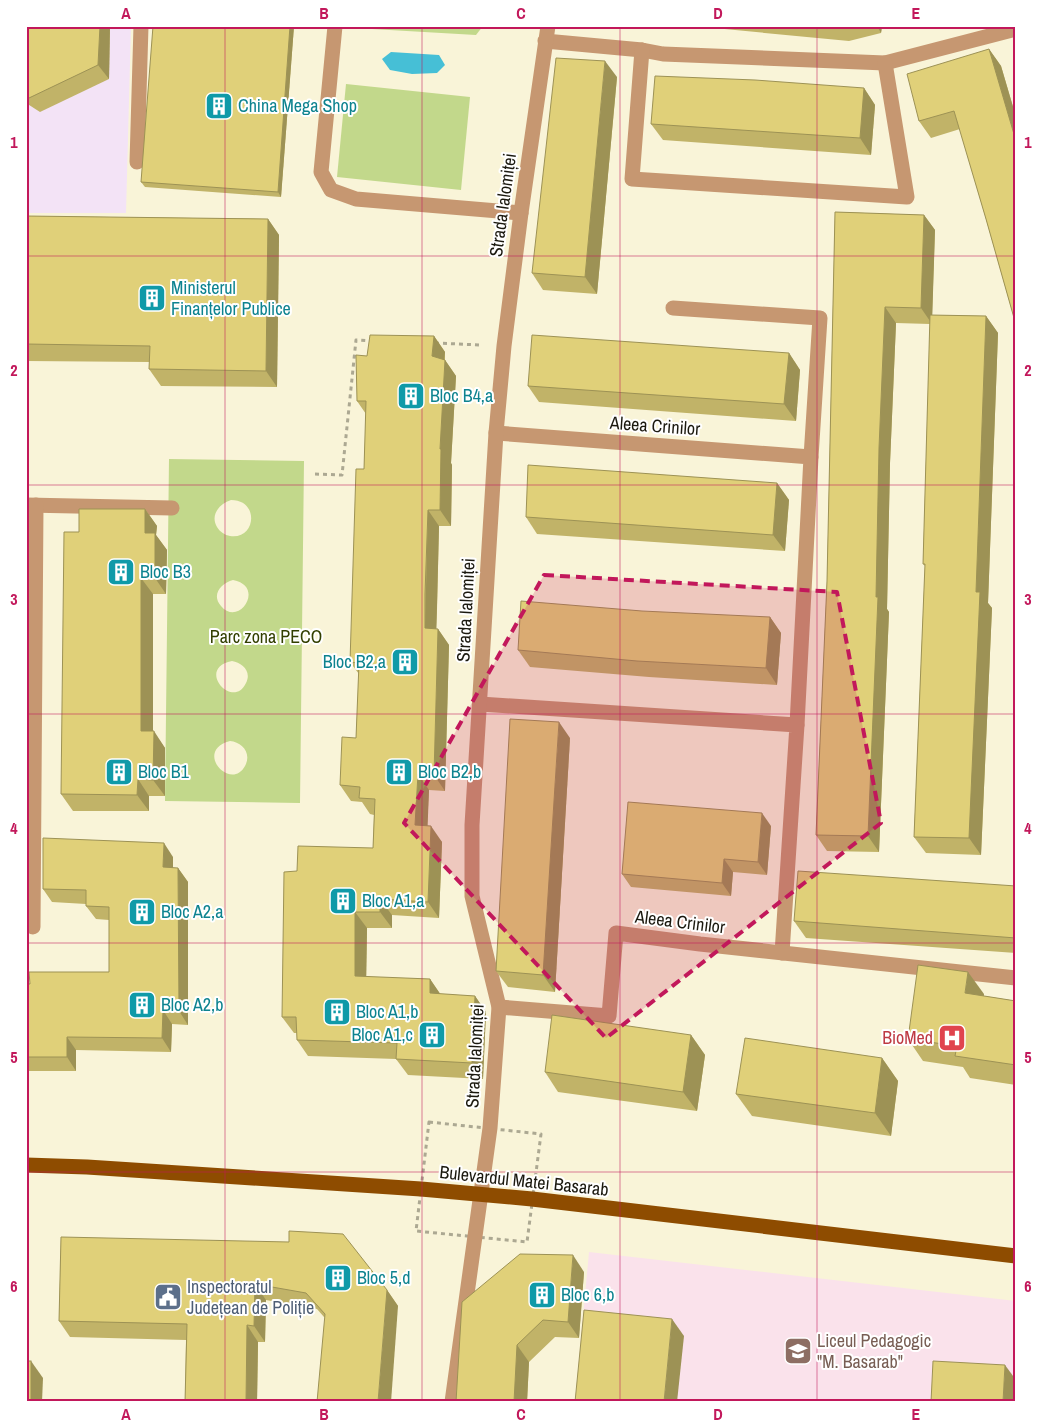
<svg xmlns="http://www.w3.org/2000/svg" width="1042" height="1428" font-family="'Archivo Narrow',sans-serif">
<rect width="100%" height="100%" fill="#f9f4d8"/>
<path fill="#f3e3f6" d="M26 26H131L126 213H26Z"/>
<path fill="#fae2eb" d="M589 1252 1016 1301V1402H575Z"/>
<g fill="#c2d88b" fill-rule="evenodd">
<path d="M371 26H483L476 35 372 29Z"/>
<path d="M346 84 470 97 461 190 337 177Z"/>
<path d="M169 459 304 461 300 803 165 801ZM231 500C260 500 256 540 230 536 225 535 220 532 217 527 210 515 219 504 231 500ZM233 580C266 586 239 628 221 606 211 595 221 583 233 580ZM232 661C242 663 252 671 246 683 233 711 195 668 232 661ZM230 741C242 742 252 753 245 766 231 792 193 751 230 741Z"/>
</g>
<path fill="#46bfd6" d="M391 52 439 55 445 65 437 73 412 74 390 70 382 59Z"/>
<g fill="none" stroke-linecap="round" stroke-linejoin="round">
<g stroke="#aca892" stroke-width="3" stroke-dasharray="4 4" stroke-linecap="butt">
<path d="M435 343 481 345"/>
<path d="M315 474 342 475 356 340 371 341"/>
<path d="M429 1122 541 1134 527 1242 416 1231Z"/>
</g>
<g stroke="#c69771" stroke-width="15">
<path d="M335 26 321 172 331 190 356 199 521 213"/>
<path d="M545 41 642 50 663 54 885 63 1016 29"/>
<path d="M642 50 632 179 907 197 885 63"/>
<path d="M137 162 141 26"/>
<path d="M673 308 820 318 811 457"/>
<path d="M496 433 811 457 797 725"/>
<path d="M26 505 172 508"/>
<path d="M480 704 797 725 782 953"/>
<path d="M33 927 36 505"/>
<path d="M499 1007 609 1016 616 933 700 944 1016 978"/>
<path d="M452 1402 490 1128 499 1007 472 896V825L496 433 504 346 521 213 548 26"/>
</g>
<path stroke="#8e4c00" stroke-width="15" d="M26 1165 87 1167 421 1189 532 1199 1016 1256"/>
</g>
<g fill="#c1b368">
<path d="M26 26H110L109 79 40 112 26 103Z"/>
<path d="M294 26 281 197 145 187 141 182Z"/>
<path d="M693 26H882L881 33 849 41Z"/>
<path d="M989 49 1001 66 1016 117V325L986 219 960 129 931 138 919 121Z"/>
<path d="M617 77 597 294 543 290 532 273Z"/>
<path d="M864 88 875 105 871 155 663 140 651 124Z"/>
<path d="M835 212 924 215 935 230 932 315 986 316 998 333 988 603 992 608 981 855 926 853 914 837 925 566 923 564 930 324 896 323 890 463 887 609 889 612 879 852 827 851 816 835 827 581Z"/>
<path d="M26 216 268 219 279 235 277 387 161 386 149 369 150 362 26 361Z"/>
<path d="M434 336 445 352V360L456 376 451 463 452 465 451 526H439L437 610 436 629H438L449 645 445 791 429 790 427 826 442 842 439 918 392 915V928H367L366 977 430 979 440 994 475 996 486 1012 483 1079 408 1075 396 1059 308 1056 297 1040V1033H294L282 1017 297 871 373 848 374 815 370 814 362 802 351 801 340 785 356 738 359 674 350 662 364 469 366 414 357 401 367 356Z"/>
<path d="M789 353 800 370 796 421 539 402 528 386Z"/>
<path d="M777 483 789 500 785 551 537 534 526 517Z"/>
<path d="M145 509 157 526 156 535 167 550 166 594H153V731L165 748V796H149V811H73L61 794 79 532Z"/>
<path d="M770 617 781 633 777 685 649 677 530 667 518 650Z"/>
<path d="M570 738 555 992 508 987 496 971Z"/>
<path d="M771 826 767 875 733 872 731 896 631 887 622 874Z"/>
<path d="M173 857V868H178L188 882V1025L172 1024 171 1052 76 1050V1071H26V984L109 972V920L96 919 86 906V904L52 902 43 889Z"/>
<path d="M1016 886V953L806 938 794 921Z"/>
<path d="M984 994V996L1016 1001V1085L970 1078 963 1067 923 1061 908 1039Z"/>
<path d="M691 1035 705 1055 697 1111 558 1092 545 1072Z"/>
<path d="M882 1058 898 1081 891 1136 752 1116 736 1094Z"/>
<path d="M61 1237 387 1290 398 1306 324 1317 317 1309 266 1300 265 1342H258L257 1402H185L186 1340 70 1337 59 1321Z"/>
<path d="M584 1272 579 1338 555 1337 529 1362 527 1402H456Z"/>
</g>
<g fill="#9d9255">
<path d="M100 26H110L109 79 98 65Z"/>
<path d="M290 26H294L281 197 278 192Z"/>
<path d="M877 26H882L881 33Z"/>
<path d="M989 49 1001 66 1016 117V141Z"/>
<path d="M605 61 617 77 597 294 585 277Z"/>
<path d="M864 88 875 105 871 155 860 138Z"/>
<path d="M924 215 935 230 932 324 921 308Z"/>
<path d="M268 219 279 235 277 387 266 371Z"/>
<path d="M885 307 896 323 890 463 887 609 889 612 879 852 868 836 879 448Z"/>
<path d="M986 316 998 333 988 603 992 608 981 855 969 838 976 592Z"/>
<path d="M434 336 445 352 443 372 432 356Z"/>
<path d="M789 353 800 370 796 421 784 404Z"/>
<path d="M445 360 456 376 451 463 452 465 451 526 440 510V449Z"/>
<path d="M777 483 789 500 785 551 773 535Z"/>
<path d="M145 509 157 526 156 535 167 550 166 594 155 578 145 533Z"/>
<path d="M428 510 439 526 436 644 425 628Z"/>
<path d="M141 578 153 594V747L141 731Z"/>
<path d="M770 617 781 633 777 685 766 668Z"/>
<path d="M438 629 449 645 445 791 434 775Z"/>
<path d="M559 722 570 738 555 992 543 975Z"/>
<path d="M154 731 165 748V796L153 780Z"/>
<path d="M418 774 429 790 427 841 415 825Z"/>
<path d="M138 779 149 796V811L137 795Z"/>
<path d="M762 813 771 826 767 875 758 862Z"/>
<path d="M431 826 442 842 439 918 428 902Z"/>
<path d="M164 843 173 857V881L163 867Z"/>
<path d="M724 859 733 872 731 896 722 883Z"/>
<path d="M178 868 188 882V1025L179 1011Z"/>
<path d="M380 899 392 915V928L380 912Z"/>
<path d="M355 912 367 928 366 992 355 976Z"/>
<path d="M968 972 984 994 981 1015 965 993Z"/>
<path d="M430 979 441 995 430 993Z"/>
<path d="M475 996 486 1012 483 1079 472 1063Z"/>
<path d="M163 1010 172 1024 171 1052 162 1038Z"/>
<path d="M691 1035 705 1055 697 1111 683 1092Z"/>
<path d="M67 1037 76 1050V1071L67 1057Z"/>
<path d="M882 1058 898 1081 891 1136 875 1113Z"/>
<path d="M573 1255 584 1272 579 1338 568 1322Z"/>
<path d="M255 1284 266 1300 265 1342 254 1326Z"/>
<path d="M387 1290 398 1306 391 1402H378Z"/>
<path d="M672 1319 684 1336 677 1402H664Z"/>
<path d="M247 1325 258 1342 257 1402H246Z"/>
<path d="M517 1345 529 1362 527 1402H514Z"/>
<path d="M31 1361 43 1378 42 1402H31Z"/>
<path d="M1005 1365 1016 1380V1402H1003Z"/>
</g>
<g fill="#e0d079" stroke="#9d9255">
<path d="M26 26H100L98 65 29 98 26 95Z"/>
<path d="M153 26H290L278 192 141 182Z"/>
<path d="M989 49 1016 141V325L986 219 954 111 919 121 907 74Z"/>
<path d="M556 58 605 61 585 277 532 273Z"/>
<path d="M655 76 755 80 864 88 860 138 651 124Z"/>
<path d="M835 212 924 215 921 308 885 307 879 448 876 597H878L868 836 816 835 827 581Z"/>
<path d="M26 216 268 219 266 371 149 369 150 346 26 344Z"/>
<path d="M930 315 986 316 976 592H980L969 838 914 837 925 564H923Z"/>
<path d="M370 335 434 336 432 356 445 360 440 449H441L440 510H428L425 594V628L438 629 434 775 418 774 415 825 431 826 428 902 380 899V912H355V976L430 979V993L475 996 472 1063 396 1059 397 1043 297 1040 296 1017H282L284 872 297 871 298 846 373 848 375 799 359 798 360 787 340 785 342 737 356 738 359 663 350 662 356 469H364L366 401H357L356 355 367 356Z"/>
<path d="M532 335 789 353 784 404 528 386Z"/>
<path d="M528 465 777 483 773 535 526 517Z"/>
<path d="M79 509H145V533H155V578H141V731H154L153 780 138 779 137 795 61 794 64 532H79Z"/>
<path d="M521 601 642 611 770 617 766 668 637 661 518 650Z"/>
<path d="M510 719 559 722 543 975 496 971Z"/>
<path d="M628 802 762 813 758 862 724 859 722 883 622 874Z"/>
<path d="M43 838 164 843 163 867 178 868 179 1011 163 1010 162 1038 67 1037V1057H26V984H30L29 972H109V907L86 906V890L43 889Z"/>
<path d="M798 871 1016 886V938L794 921Z"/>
<path d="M918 965 968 972 965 993 1016 1001V1065L955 1056 957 1046 908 1039Z"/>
<path d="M552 1015 691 1035 683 1092 545 1072Z"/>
<path d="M745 1038 882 1058 875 1113 736 1094Z"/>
<path d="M289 1231 343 1234 387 1290 378 1402H317L325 1314 306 1293 255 1284 254 1326 247 1325 246 1402H185L187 1324 59 1321 61 1237 289 1242Z"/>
<path d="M520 1254 573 1255 568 1322 543 1320 517 1345 514 1402H456L462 1302Z"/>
<path d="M584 1310 672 1319 664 1402H575Z"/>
<rect x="26" y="1361" width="5" height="41"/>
<path d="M933 1361 1005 1365 1003 1402H931Z"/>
</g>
<path fill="#c2185b" fill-opacity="0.2" stroke="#c2185b" stroke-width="4" stroke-dasharray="10 6" stroke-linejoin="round" d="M544 575 837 592 881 823 606 1038 404 823Z"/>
<path fill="none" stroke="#c2185b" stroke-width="1" stroke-opacity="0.55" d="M225 26V1402M422 26V1402M620 26V1402M817 26V1402M26 256H1016M26 485H1016M26 714H1016M26 943H1016M26 1172H1016"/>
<defs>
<g id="building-square" transform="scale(1.4375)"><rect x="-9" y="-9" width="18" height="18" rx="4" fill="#0f9aa8" stroke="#fff"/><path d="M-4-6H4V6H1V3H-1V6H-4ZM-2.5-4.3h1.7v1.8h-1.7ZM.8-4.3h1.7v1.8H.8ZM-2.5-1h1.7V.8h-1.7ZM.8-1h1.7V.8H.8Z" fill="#fff"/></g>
<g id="hospital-square" transform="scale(1.4375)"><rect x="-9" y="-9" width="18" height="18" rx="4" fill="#e0444e" stroke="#fff"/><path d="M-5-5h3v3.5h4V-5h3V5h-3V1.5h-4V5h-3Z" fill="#fff"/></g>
<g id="civic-square" transform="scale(1.4375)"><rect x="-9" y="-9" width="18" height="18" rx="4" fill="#5c6f8a" stroke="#fff"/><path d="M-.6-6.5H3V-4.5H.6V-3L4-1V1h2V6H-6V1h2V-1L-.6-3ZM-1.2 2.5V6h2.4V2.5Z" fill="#fff"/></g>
<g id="university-square" transform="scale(1.4375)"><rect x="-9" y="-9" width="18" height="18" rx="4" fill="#8d6e63" stroke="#fff"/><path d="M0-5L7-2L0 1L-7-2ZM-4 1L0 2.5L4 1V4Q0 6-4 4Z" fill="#fff"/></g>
</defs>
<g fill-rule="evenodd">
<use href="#building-square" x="219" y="106"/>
<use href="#building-square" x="152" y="298"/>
<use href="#building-square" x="411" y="396"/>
<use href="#building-square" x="121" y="572"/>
<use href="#building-square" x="405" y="662"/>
<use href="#building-square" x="119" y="772"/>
<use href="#building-square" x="399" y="772"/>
<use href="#building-square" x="343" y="901"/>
<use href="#building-square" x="142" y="912"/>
<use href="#building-square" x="142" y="1005"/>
<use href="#building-square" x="337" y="1012"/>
<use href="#building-square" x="432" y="1035"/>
<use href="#hospital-square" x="952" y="1038"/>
<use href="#building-square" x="338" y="1278"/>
<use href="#building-square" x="542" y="1295"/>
<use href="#civic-square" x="168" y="1297"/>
<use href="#university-square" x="798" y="1351"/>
</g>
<g text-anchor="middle" stroke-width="4" stroke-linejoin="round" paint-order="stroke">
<g font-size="18" fill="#0d838f" stroke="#fff" text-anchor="start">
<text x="238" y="112">China Mega Shop</text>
<text x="171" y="294">Ministerul<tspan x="171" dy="21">Finanțelor Publice</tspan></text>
<text x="430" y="402">Bloc B4,a</text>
<text x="140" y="578">Bloc B3</text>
<text x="386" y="668" text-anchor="end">Bloc B2,a</text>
<text x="138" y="778">Bloc B1</text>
<text x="418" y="778">Bloc B2,b</text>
<text x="362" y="907">Bloc A1,a</text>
<text x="161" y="918">Bloc A2,a</text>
<text x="161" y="1011">Bloc A2,b</text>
<text x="356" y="1018">Bloc A1,b</text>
<text x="413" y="1041" text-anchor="end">Bloc A1,c</text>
<text x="357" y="1284">Bloc 5,d</text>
<text x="561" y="1301">Bloc 6,b</text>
</g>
<g font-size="18" fill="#1b190f" stroke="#fff">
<text transform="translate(503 205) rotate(-82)" y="6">Strada Ialomiței</text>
<text transform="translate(655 426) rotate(4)" y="6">Aleea Crinilor</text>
<text transform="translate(466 610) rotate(-87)" y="6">Strada Ialomiței</text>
<text transform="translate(680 922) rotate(7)" y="6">Aleea Crinilor</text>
<text transform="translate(475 1056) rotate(-87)" y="6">Strada Ialomiței</text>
<text transform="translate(524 1181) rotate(6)" y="6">Bulevardul Matei Basarab</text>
</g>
<g font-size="18" fill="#323f00" stroke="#fff">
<text x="266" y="643">Parc zona PECO</text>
</g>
<g font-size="18" fill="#be3a42" stroke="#fff" text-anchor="end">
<text x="933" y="1044">BioMed</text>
</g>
<g font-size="18" fill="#4e5e75" stroke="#fff" text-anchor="start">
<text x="187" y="1293">Inspectoratul<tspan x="187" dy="21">Județean de Poliție</tspan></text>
</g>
<g font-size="18" fill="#785e54" stroke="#fff" text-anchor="start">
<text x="817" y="1347">Liceul Pedagogic<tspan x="817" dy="21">"M. Basarab"</tspan></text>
</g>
</g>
<rect width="1042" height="1428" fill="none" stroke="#ffffff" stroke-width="55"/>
<rect x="28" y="28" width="986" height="1372" fill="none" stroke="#c2185b" stroke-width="2"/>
<g font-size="16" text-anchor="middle" font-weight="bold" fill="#c2185b">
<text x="126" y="19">A</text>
<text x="324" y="19">B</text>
<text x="521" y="19">C</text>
<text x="718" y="19">D</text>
<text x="916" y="19">E</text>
<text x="14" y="148">1</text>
<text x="1028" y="148">1</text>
<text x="14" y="376">2</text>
<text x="1028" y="376">2</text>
<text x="14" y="605">3</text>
<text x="1028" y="605">3</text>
<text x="14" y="834">4</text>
<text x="1028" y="834">4</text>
<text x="14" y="1063">5</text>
<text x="1028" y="1063">5</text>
<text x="14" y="1292">6</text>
<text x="1028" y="1292">6</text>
<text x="126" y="1420">A</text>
<text x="324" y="1420">B</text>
<text x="521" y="1420">C</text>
<text x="718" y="1420">D</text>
<text x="916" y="1420">E</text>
</g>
</svg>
